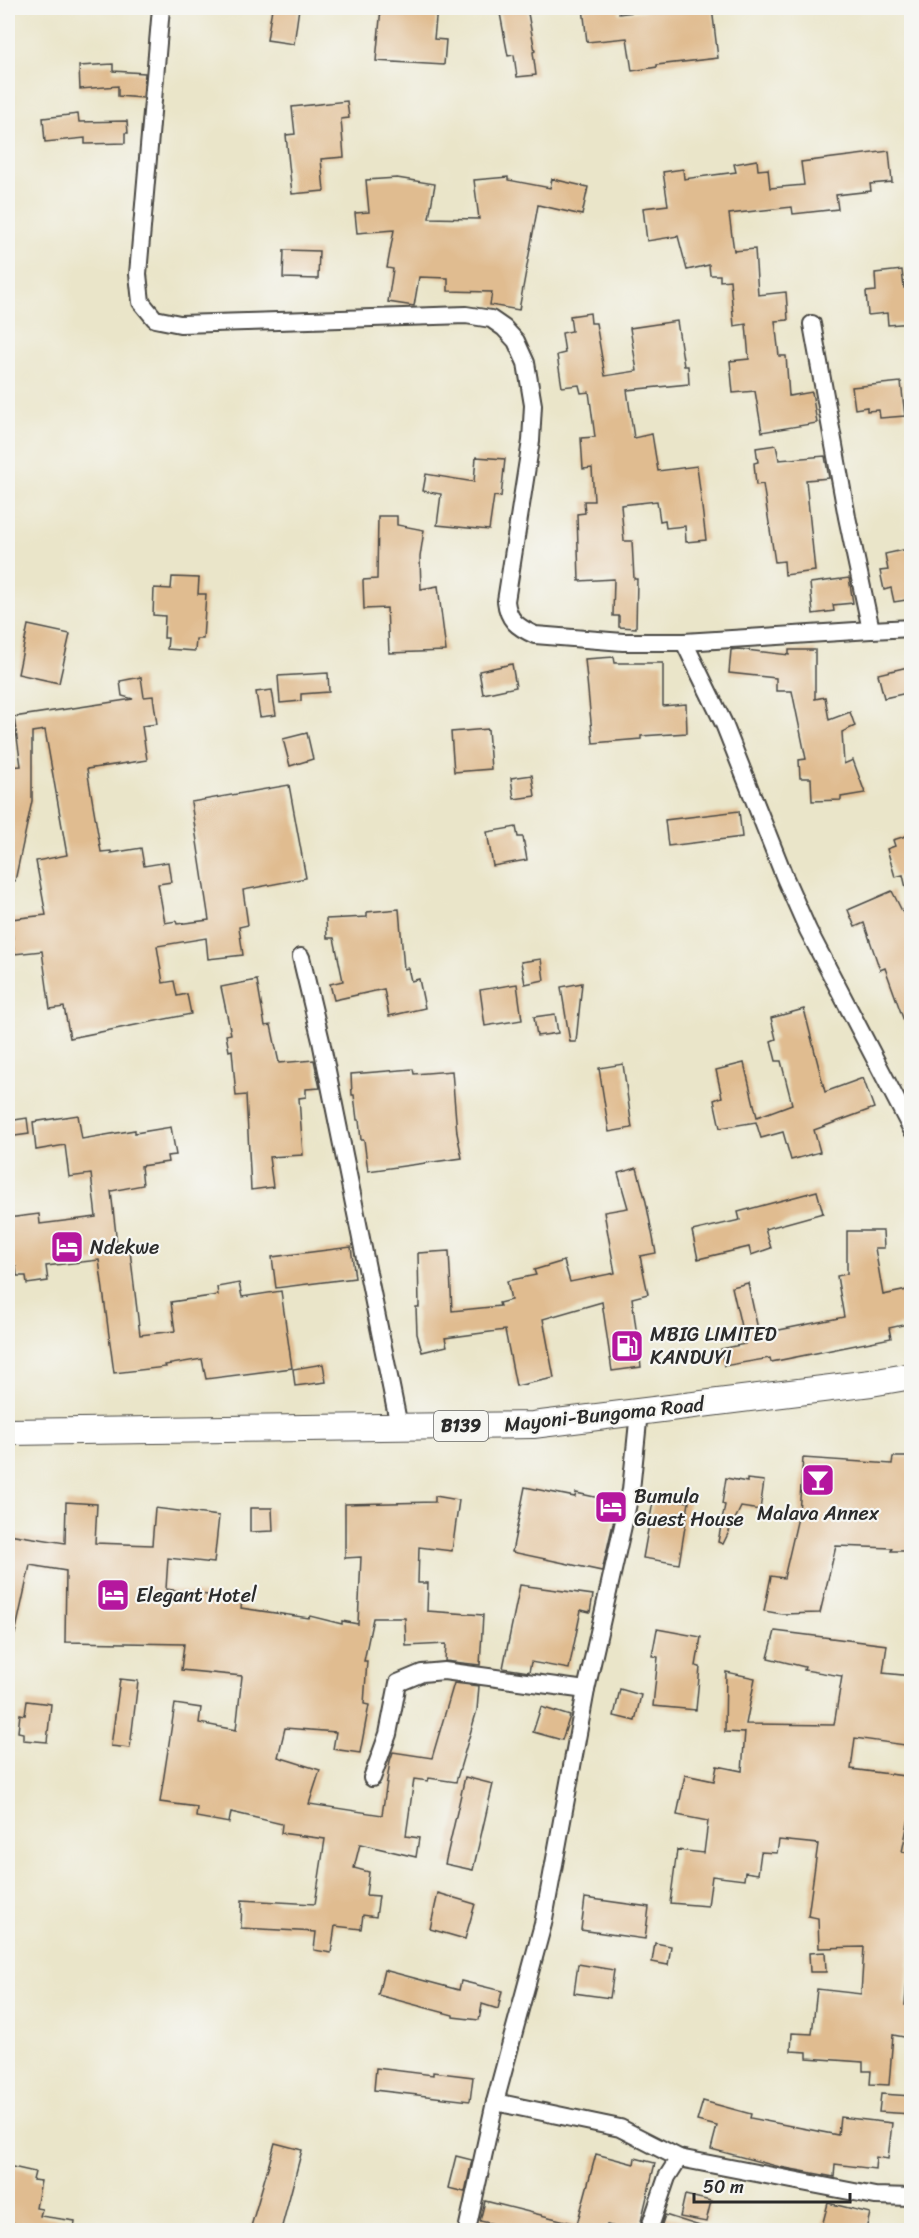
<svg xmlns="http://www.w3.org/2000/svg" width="919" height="2238" font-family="Sriracha,sans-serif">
<rect width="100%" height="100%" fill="#f6f6f2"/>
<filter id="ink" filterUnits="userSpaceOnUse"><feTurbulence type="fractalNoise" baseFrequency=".0167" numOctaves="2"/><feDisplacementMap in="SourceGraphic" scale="12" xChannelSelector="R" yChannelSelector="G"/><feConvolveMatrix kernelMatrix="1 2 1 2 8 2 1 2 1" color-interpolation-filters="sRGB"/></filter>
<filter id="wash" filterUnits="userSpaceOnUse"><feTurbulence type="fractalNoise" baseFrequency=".008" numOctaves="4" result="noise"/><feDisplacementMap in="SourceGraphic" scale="24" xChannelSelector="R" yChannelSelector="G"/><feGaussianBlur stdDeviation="1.35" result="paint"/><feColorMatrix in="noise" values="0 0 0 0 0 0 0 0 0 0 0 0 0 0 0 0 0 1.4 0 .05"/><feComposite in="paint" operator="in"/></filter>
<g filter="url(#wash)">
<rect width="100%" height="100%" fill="#eae5c9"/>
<g id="blocks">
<g fill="#e0bc90">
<path d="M272 8H299L294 44 267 40Z"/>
<path d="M381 8H437L434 39 446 40 444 65 376 61Z"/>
<path d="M499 8H527L535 51 533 52 536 75 517 77 514 55 508 56Z"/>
<path d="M583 8H619V14L665 8H712L718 58 657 65V67L632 71 627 38 587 42Z"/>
<path d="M113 64V71L145 73 143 98 118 96V86L80 89 79 66Z"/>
<path d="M347 101 349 118 341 119 344 157 321 159 324 191 292 194 286 135 295 134 292 107Z"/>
<path d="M78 114 79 122 127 121 128 133H125V143L85 144V138L45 142 43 118Z"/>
<path d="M889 151 892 182 870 184 871 191 836 195 838 209 793 214 792 207 729 214 734 251 755 249 758 295 786 292 788 320 775 321 779 356H786L789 396 812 392 817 423 762 432 755 391 733 393 730 361 749 359 746 324 734 326 730 280 720 281V275H710L709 265 687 270 678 236 647 241 643 208 668 205 663 172 683 169 684 179 736 172 734 164 757 160 758 170 768 169 770 188 804 185 801 162Z"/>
<path d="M508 177V180L550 188 552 179 588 187 582 215 538 205 519 310 490 305 492 292 448 291V278L419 277 414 306 388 302 393 269 387 268 394 230 357 233 355 213 369 212 366 180 397 178 435 184 429 218 479 219 474 180Z"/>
<path d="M284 250 319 251 318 279 283 278Z"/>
<path d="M902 270 904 288H910L912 323 888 325 887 313 868 315 866 292 876 291 875 273Z"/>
<path d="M590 313 591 323H596L605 376 637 371 630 328 677 321 684 366H688L689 384 627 390 634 438 652 434 658 471 697 466 706 540 686 542 685 526 666 528 665 520 660 521 657 501 621 505 624 541H632L634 579H637L636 628 619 627V616H613L614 579 579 581 577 514 585 513 584 501H594L592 468 583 469 581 438 595 437 589 392 581 393 579 385 562 387 557 355 565 353 562 333 572 331 570 316Z"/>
<path d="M901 382 905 416 880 418 879 410 867 411V407L855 409 852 387Z"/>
<path d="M776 445 779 460 825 456 829 478 806 480 815 571 785 575 784 561 775 562 763 484 756 485 754 463 758 462 756 448Z"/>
<path d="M476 457 505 459 501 497 494 496 489 530 437 525 441 494 423 491 426 474 474 482Z"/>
<path d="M378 516H397V525L424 530 420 557 421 589 438 586 446 651 389 653 387 608 364 609 363 580 377 579Z"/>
<path d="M912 548V599L894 602 891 588 884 590 880 571 888 570 885 554Z"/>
<path d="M172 577 199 578 198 594H206L203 639H196L195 651 167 649 168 638H164L165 616 153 615 154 588 171 589Z"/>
<path d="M849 578 853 603 833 605 834 611 813 614 810 583Z"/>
<path d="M28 625 70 634 59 683 18 674Z"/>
<path d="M738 649 789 655V650H815V699L825 697 829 720 850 712 855 726 842 732 844 764 853 760 865 793 841 797V800L812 801 811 778H800L799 760 806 759 792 691H776V678L729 673 731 650Z"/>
<path d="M614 657 615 663H663V706L686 704 687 733 641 736V739L593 743 585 659Z"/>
<path d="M512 664 516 687 483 694 479 671Z"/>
<path d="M912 666V692L884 698 878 674Z"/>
<path d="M328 673 329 692 301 694V701L280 703 278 676Z"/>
<path d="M141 677 144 697 153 696 157 724 142 726 147 760 87 769 101 852 111 851V853L141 848 144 866 168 862 171 882 158 884 165 923 176 921 177 924 209 920 191 802 289 785 306 878 243 890 248 925 239 927 243 955 208 959 206 938 157 946 163 983 174 981 177 996 187 994 191 1014 70 1038 64 1007 50 1009 42 951 14 954 11 919 46 915 36 861 67 855 45 730 32 732V801L15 881 8 880V767L21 766 14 717 133 699 122 696 120 681Z"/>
<path d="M272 690 276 715 260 717 256 692Z"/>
<path d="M488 729 491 769 454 772 451 732Z"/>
<path d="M307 733 313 759 290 766 283 739Z"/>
<path d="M532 775 535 796 514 799 511 778Z"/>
<path d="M739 811 742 837 668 846 665 820Z"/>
<path d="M516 827 518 837H523L527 860 493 866 487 832Z"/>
<path d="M912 834V887L906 888 903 875 895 877 887 849 895 846 893 840Z"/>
<path d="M892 891 903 913 912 911V1035H909L885 968 880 970 864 923 855 927 848 910Z"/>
<path d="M399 909 404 969 408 968 411 981 419 979 425 1008 389 1016 384 989 334 1000 330 984 343 981 334 938H327L326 919 367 917V912Z"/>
<path d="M541 959 544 980 525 984 521 962Z"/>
<path d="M257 980 265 1026 271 1025 279 1063 314 1060 320 1088 306 1089V1097L299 1098 303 1155 269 1157 273 1187 251 1190 246 1095 236 1096 232 1050 229 1051 226 1035 231 1034 221 987Z"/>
<path d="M582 983 576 1042H570L561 987Z"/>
<path d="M517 984 522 1020 485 1026 480 990Z"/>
<path d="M804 1009 825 1092 863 1078 874 1108 814 1130 820 1152 791 1160 783 1132 761 1138 756 1122 720 1128 714 1100 722 1097 716 1070 744 1063 757 1117 792 1104 781 1061H776L771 1041 776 1039 771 1018Z"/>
<path d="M555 1014 558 1033 537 1036 534 1017Z"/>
<path d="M623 1064 632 1128 609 1132 599 1068Z"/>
<path d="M413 1069 414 1074 452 1071 457 1133 462 1158 368 1171 364 1140H361L359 1120H357L354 1095H352L351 1074Z"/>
<path d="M78 1115 82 1139 135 1130V1133L171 1127 176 1155 167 1156 168 1162 141 1166 143 1185 111 1191 118 1252 130 1251 140 1335 175 1331 171 1302 218 1295 217 1287 239 1283 242 1297 281 1291 292 1368 206 1379 202 1359 165 1365 166 1367 114 1373 99 1260 46 1266 48 1281 27 1284 26 1276H17L16 1267H12L10 1242H8V1218L39 1214 40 1224 96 1217 91 1174 69 1177 65 1145 36 1150 33 1122Z"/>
<path d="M27 1118 29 1134 8 1137V1121Z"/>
<path d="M637 1168 646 1202 656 1253 640 1256 648 1294 632 1298 641 1367 612 1371 602 1302 543 1319 554 1378 516 1386 505 1330 445 1338 447 1346 422 1352 417 1334 416 1307H419L418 1253 449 1251 452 1311 500 1306 499 1303 511 1300 507 1281 536 1275 534 1270 564 1261 570 1282 615 1273 604 1212 628 1208 618 1173Z"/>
<path d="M817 1191 823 1213 765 1229 771 1248 751 1255 749 1247 698 1259 692 1231 740 1220 738 1212Z"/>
<path d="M847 1231H883L884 1248H875L883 1295 912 1289V1323L889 1328 891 1338 771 1362 770 1358 724 1366 721 1349 745 1344 732 1287 748 1283 759 1334 844 1317 837 1276 847 1274Z"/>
<path d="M351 1247 355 1278 276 1288 272 1257Z"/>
<path d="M323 1364 326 1382 295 1386 293 1369Z"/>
<path d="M893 1457H912V1485H909V1551H891L892 1548 836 1546 820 1613 782 1614 764 1611 771 1576 784 1578 799 1513 803 1458 892 1464Z"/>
<path d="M726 1478 747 1482V1479L764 1481 760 1510 741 1507 723 1544 718 1542 725 1505 722 1504Z"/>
<path d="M525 1487 575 1497 576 1493 618 1502 602 1571 512 1552Z"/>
<path d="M435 1496 459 1500 452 1551 419 1547 418 1583H428L427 1611 483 1615 480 1665 445 1661 446 1644 406 1646 405 1618H373L364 1661H367L364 1704 369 1705 360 1753 333 1749 336 1732 285 1728 278 1757 320 1770 309 1804 382 1815 390 1761 393 1752 432 1758 454 1683 479 1686 477 1710 456 1782 429 1778 428 1781 414 1779 406 1836 419 1838 416 1857 360 1844 354 1868 369 1872 366 1895 379 1896 376 1917 363 1915 361 1929 335 1926 331 1953 314 1950 316 1932 241 1928 242 1900 315 1904 325 1839 281 1833 282 1824 231 1812 229 1823 196 1817 197 1807 160 1802 175 1704 201 1708 199 1723 236 1730 242 1676 181 1670 184 1644 65 1642 66 1571 30 1565 15 1634 8 1633V1534L65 1543 66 1502 97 1504 95 1543 152 1545 155 1508 219 1516 214 1563 168 1558 166 1589 242 1600 241 1608 309 1618 310 1616 342 1624V1621L358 1624 361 1557 345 1558V1504L435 1502Z"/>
<path d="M654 1496 689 1502 679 1564 643 1558Z"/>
<path d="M250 1508H272L273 1531 250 1532Z"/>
<path d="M520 1585 593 1595 590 1612 581 1610 569 1669 531 1662 529 1672 503 1668Z"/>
<path d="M657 1629 701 1637 696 1666 700 1667 696 1710 653 1706 658 1657 652 1656Z"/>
<path d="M775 1631 887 1645 883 1673 912 1676V1746L855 1738 851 1769 912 1777V1813H910L902 1852 912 1853V1918L905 2005 912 2006V2024L909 2038 893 2035 889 2085 870 2084 871 2071H863V2062L807 2058V2052L791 2051 792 2033 812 2034 817 1989 861 1994 864 1947 819 1948 818 1918 808 1916 818 1844 779 1840 777 1853 761 1852 758 1874 745 1872 744 1880 712 1876 708 1906 670 1903 677 1850 704 1853 708 1821 677 1815 685 1775 714 1781 717 1766 742 1771 745 1731 744 1733 725 1732 726 1672 755 1678 746 1724 834 1725 842 1676 804 1670 805 1667 768 1658Z"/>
<path d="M120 1679 138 1681 130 1748 111 1746Z"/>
<path d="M620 1689 641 1695 635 1721 614 1716Z"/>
<path d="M27 1701 51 1704 47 1742 23 1740V1733L18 1732 20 1714 25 1715Z"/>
<path d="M541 1707 570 1716 562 1740 533 1732Z"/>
<path d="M465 1777 493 1784 473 1870 445 1864Z"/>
<path d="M438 1893 475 1904 465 1939 430 1929Z"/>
<path d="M585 1898 649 1907 645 1939 581 1930Z"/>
<path d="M655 1943 671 1946 668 1965 652 1962Z"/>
<path d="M825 1952 826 1972H810L809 1953Z"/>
<path d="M578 1964 614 1970 610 1998 574 1993Z"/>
<path d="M384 1970 459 1990 461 1981 502 1991 498 2009 482 2004 479 2020 453 2017V2015L378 1995Z"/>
<path d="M376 2068 433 2075V2072L473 2077 470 2101 374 2090Z"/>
<path d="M881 2094 912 2096V2114L879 2112Z"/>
<path d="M703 2101 751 2114 750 2118 838 2135 840 2117 892 2123 888 2159 876 2157 875 2169 835 2164 834 2177 780 2167 711 2149 717 2126 697 2121Z"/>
<path d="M275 2143 302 2150 281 2230H250Z"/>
<path d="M596 2154 634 2164 635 2158 655 2163 639 2230H627L607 2225 605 2230H521L480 2221 485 2201 577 2224Z"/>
<path d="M456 2156 472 2160 465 2192 448 2188Z"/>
<path d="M8 2166 35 2172 33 2180 41 2181 36 2208 42 2209 40 2216 75 2221 74 2230H25L26 2226 8 2222Z"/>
<path d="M685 2195 711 2201 706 2222 680 2217Z"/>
<path d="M828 2203 870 2213 866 2230H821Z"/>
<path d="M665 2215 703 2227V2230H660Z"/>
</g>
</g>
</g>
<g filter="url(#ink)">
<use href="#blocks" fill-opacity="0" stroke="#484743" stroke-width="1.5"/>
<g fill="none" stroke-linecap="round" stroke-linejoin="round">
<g stroke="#484743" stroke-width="20">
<g id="street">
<path d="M161 8 138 274 141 302 155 319 180 324 466 315 491 319 504 328 516 341 526 363 533 405 531 441 506 601C508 620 517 627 535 635L623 642H684L871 630"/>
<path d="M812 324 847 517 871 630 912 628"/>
<path d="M684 642 724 724 785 878 808 930 912 1130"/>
<path d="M301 957 321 1041 399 1426"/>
<path d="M639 1412 631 1490 586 1690 543 1924 495 2102 620 2128 679 2158 875 2196 912 2197"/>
<path d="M372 1778 388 1734 398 1683 422 1673 444 1671 586 1690"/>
<path d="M467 2230 495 2102"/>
<path d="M649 2230 667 2177 679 2158"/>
</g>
</g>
<g stroke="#484743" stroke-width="28">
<path id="primary" d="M8 1432 533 1425 871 1383 912 1376"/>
</g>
<use href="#street" stroke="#fff" stroke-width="16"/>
<use href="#primary" stroke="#fff" stroke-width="26"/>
</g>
</g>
<defs>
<g id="hotel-square" transform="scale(1.725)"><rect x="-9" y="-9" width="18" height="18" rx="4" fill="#b5179e" stroke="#f6f6f2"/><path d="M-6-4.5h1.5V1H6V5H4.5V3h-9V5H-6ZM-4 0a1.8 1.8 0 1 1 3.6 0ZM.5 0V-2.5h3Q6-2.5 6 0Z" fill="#fff"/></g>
<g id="fuel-square" transform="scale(1.725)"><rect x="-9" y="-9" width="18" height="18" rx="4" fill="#b5179e" stroke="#f6f6f2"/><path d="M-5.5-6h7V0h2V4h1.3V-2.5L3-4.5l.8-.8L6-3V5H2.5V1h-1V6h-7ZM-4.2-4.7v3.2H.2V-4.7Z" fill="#fff"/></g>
<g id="bar-square" transform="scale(1.725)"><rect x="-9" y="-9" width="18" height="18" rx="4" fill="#b5179e" stroke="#f6f6f2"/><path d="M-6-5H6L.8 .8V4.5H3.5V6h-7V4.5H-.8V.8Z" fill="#fff"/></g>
</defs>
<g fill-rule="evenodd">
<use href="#hotel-square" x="67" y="1247"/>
<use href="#fuel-square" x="627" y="1346"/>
<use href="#bar-square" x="818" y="1480"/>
<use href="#hotel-square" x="611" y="1507"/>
<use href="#hotel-square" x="113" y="1595"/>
</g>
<g text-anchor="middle" stroke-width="4.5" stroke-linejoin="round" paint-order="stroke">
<rect fill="#f6f6f2" stroke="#686867" stroke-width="1.5" x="434" y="1411" width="54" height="30" rx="4.5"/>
<g font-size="18" font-weight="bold" fill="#2b2b2b">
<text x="461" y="1432">B139</text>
</g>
<g font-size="20" fill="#2b2b2b" stroke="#f6f6f2" text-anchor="start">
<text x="90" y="1254">Ndekwe</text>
<text x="650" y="1341">MBIG LIMITED<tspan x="650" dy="23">KANDUYI</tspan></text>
<text x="634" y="1503">Bumula<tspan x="634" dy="23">Guest House</tspan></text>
<text x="818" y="1520" text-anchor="middle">Malava Annex</text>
<text x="136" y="1602">Elegant Hotel</text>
</g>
<g font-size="20" fill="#2b2b2b" stroke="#f6f6f2">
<text transform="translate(604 1414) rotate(-6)" y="7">Mayoni-Bungoma Road</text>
</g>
</g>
<rect width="919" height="2238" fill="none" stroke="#f6f6f2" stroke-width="30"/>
<path d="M694 2193v9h156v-9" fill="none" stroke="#2b2b2b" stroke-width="3"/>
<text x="703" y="2193" font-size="18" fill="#2b2b2b" stroke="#f6f6f2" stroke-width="4.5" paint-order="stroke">50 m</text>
</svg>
